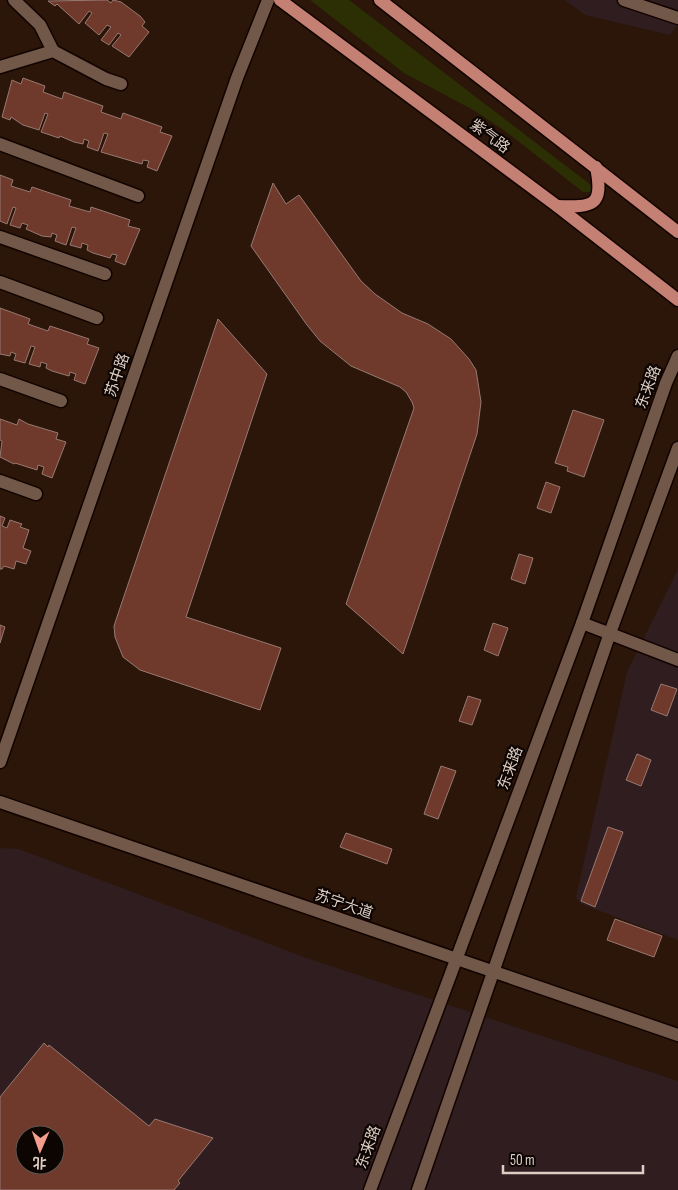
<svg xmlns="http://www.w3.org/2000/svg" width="678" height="1190" font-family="'Sofia Sans Condensed','Noto Sans SC',sans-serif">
<rect width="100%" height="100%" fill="#2b1609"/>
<g fill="#301d1f" fill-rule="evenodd">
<path d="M565 0H678V24L670 35 585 15Z"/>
<path d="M678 569V940L581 904 576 897 627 672Z"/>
<path d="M0 848 19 849 304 957 678 1081V1190H0ZM25 1135H55V1165H25Z"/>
</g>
<path fill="#2b2f03" d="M310 0H349L591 185V192H583L505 131 475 111 404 73Z"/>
<g fill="#6f392c" stroke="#987971" fill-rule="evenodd">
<path d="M107 0 111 3 113 0 121 2 140 16 145 22 142 26 149 32 129 57 112 46 121 35 118 33 109 45 101 40 111 27 107 25 99 35 85 23 92 13 89 11 79 24 57 4 55 6 48 1Z"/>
<path d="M23 78 45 86 43 92 62 99 64 92 103 106 101 112 121 119 123 113 162 127 160 132 172 136 157 171 147 167 149 161 143 160 142 164 101 152 108 134 104 133 98 151 87 147 89 141 84 139 83 144 74 142 60 136 59 138 41 132 48 114 45 113 39 130 23 125 11 117 10 120 2 117 12 80 21 84Z"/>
<path d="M0 175 13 180 11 186 30 192 32 187 71 200 69 206 90 212 91 207 130 220 128 226 140 229 125 265 115 261 117 255 112 254 110 258 93 253 87 250 88 245 82 243 81 248 70 245 76 228 72 227 66 245 55 241 57 235 52 233 51 237 42 236 26 229 28 225 22 223 20 228 10 225 16 208 13 207 7 224 0 221Z"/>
<path d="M273 183 286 204 299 195 361 281 375 294 402 313 428 324 451 339 469 359 476 370 481 402 477 434 403 654 346 604 414 408 412 402 406 392 400 387 351 366 320 341 307 325 251 246Z"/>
<path d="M0 308 30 319 28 324 48 331 50 326 89 339 87 344 99 348 85 384 74 380 76 374 70 372 69 376 52 371 46 368 47 364 41 362 40 367 29 364 35 347 31 346 25 363 14 360 16 354 11 352 10 356 0 354Z"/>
<path d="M218 319 267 374 186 617 281 648 260 710 140 670 123 657 115 637 114 626 121 605Z"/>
<path d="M573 410 604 420 584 477 567 471 568 467 555 463Z"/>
<path d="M0 419 17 425 19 419 28 424 58 433 56 439 66 442 52 478 42 474 44 467 38 465 37 470 15 463 14 464 0 457 2 441 0 440Z"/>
<path d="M546 482 560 487 551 513 537 508Z"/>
<path d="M0 516 5 518 2 526 7 528 10 520 22 524 20 527 29 530 23 548 31 551 26 564 16 561 14 569 4 566 2 569H0Z"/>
<path d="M519 554 533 558 525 584 511 579Z"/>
<path d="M493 623 508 628 498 656 484 650Z"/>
<path d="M0 625 5 627 0 643Z"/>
<path d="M661 684 677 689 667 716 651 710Z"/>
<path d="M468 696 481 700 472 725 459 721Z"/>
<path d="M637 754 651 760 641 786 626 780Z"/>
<path d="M441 766 456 771 438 819 424 814Z"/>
<path d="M608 827 623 832 595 907 581 901Z"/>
<path d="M346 833 392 849 387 864 340 847Z"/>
<path d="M615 919 662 936 654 957 607 940Z"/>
<path d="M44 1043 48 1047 49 1045 149 1126 155 1119 213 1138 178 1181 180 1183 174 1190H0V1097ZM25 1135H55V1165H25Z"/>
</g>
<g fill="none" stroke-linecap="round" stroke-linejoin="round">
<g stroke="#120300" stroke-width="15">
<g id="minor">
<path d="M14 0 40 25 53 51"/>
<path d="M624 0 678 18"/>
<path d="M0 67 53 51 106 79 121 84"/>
<path d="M0 144 138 196"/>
<path d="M0 237 105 274"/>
<path d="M0 282 97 318"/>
<path d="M0 379 61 401"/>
<path d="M0 481 36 494"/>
<path d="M582 623 678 660"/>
<path d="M0 762 237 78 268 0"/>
<path d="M0 802 678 1035"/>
<path d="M370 1190 582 623 666 383 678 356"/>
<path d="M418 1190 610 633 678 448"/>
</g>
</g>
<g stroke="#120300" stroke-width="15">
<g id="major">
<path d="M280 0 557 206 678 300"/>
<path d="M380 0 678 232"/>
<path d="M557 206C593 207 604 207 596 167"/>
</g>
</g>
<use href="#minor" stroke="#715849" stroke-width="12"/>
<use href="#major" stroke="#c48072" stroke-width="12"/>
</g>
<g text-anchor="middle" stroke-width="4.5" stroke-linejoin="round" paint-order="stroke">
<g font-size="15" fill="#ddcec5" stroke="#0d0502">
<text transform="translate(490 136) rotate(37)" y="5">紫气路</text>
<text transform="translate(117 375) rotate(-71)" y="5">苏中路</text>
<text transform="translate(648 387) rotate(-69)" y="5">东来路</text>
<text transform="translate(510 768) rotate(-70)" y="5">东来路</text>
<text transform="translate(344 904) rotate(19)" y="5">苏宁大道</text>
<text transform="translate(368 1147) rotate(-70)" y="5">东来路</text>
</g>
</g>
<g transform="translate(40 1150) rotate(182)"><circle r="24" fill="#0d0502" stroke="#605550"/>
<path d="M0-4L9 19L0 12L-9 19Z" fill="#f59d8f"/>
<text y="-8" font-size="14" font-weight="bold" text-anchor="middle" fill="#ddcec5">北</text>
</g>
<path d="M503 1165v8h140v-8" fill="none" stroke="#ddcec5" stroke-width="2.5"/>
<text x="510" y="1165" font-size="15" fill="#ddcec5" stroke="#0d0502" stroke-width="4" paint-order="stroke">50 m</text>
</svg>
